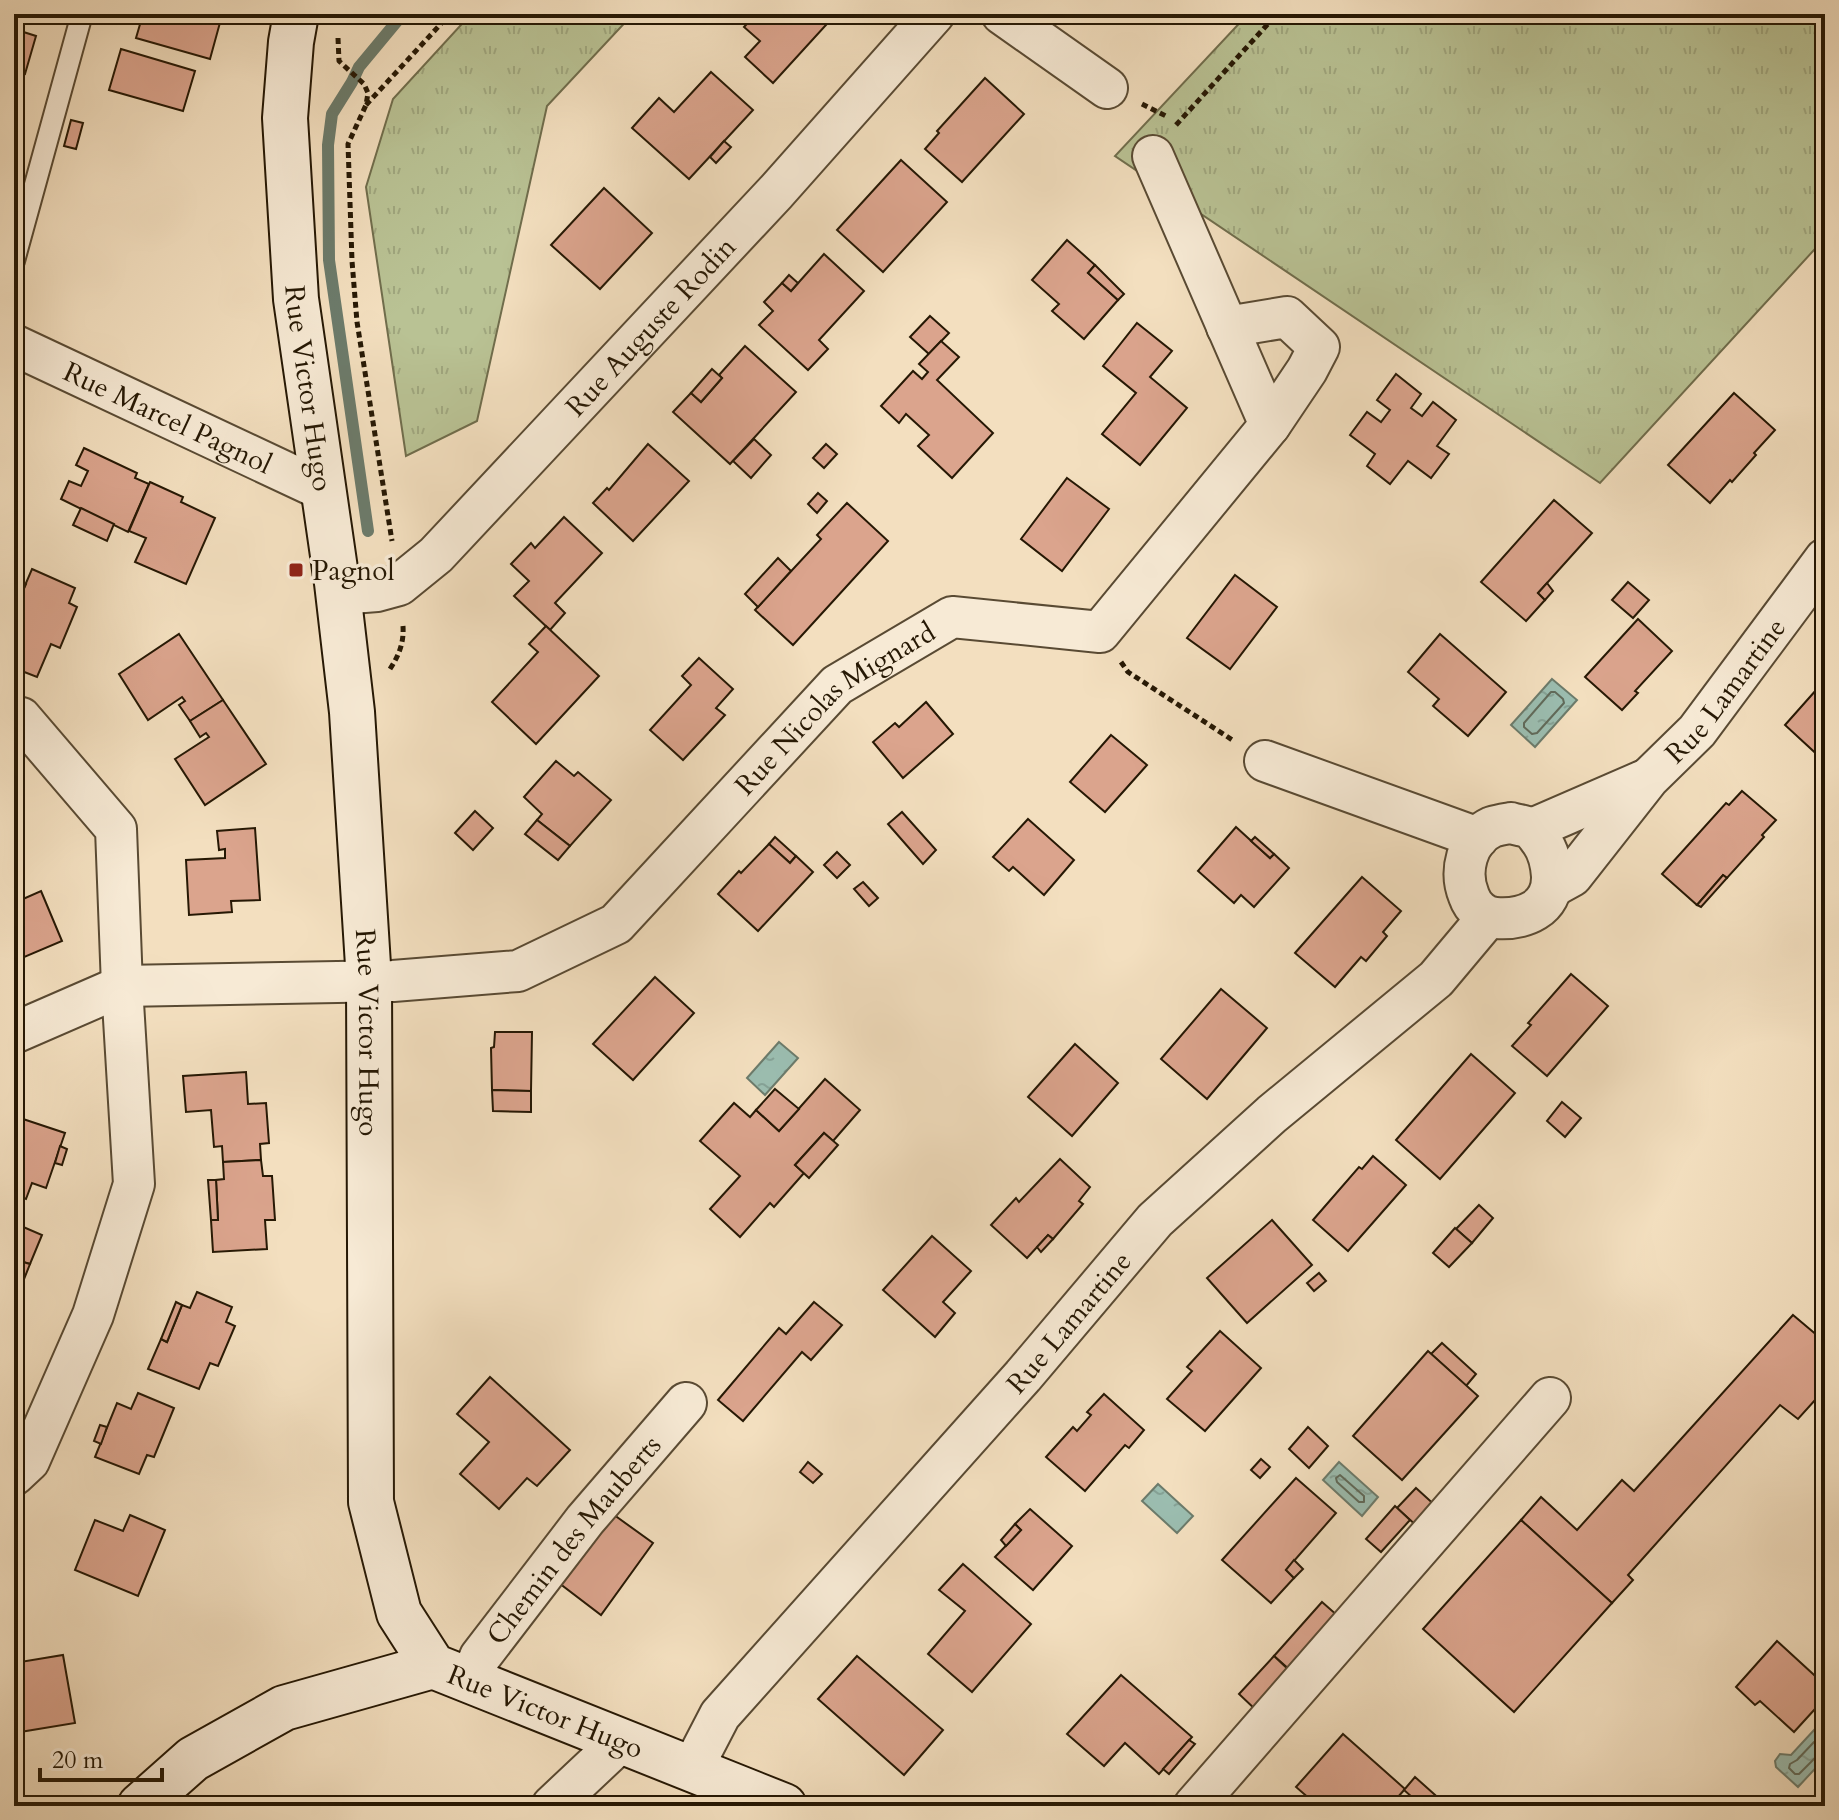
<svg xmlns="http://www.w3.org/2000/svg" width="1839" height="1820" font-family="Cardo,serif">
<defs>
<pattern id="grass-tufts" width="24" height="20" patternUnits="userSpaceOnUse" patternTransform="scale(2)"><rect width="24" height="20" fill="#b9c294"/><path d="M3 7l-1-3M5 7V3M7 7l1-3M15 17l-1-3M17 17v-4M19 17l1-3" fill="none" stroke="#9fa67e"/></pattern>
<pattern id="water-ripples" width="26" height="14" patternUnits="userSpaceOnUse" patternTransform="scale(2)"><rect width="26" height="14" fill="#9bbdb0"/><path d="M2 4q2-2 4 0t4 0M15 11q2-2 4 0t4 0" fill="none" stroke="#85a296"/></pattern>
</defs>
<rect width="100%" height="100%" fill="#f3dfbf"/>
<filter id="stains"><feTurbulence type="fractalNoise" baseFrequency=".0025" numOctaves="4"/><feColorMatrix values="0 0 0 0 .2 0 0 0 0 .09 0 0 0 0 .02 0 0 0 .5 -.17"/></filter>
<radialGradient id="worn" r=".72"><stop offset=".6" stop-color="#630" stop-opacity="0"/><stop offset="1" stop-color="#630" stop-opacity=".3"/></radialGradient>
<g fill="url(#grass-tufts)" stroke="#706d4c" stroke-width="2">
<path d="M471 14H633L547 106 477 421 406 456 366 187 393 99Z"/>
<path d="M1248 14H1825V238L1600 483 1115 156Z"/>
</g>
<g fill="url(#water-ripples)" stroke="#6c7b6b" stroke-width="2">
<path d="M1552 679 1577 700 1535 747 1511 725Z"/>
<path d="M779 1042 798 1058 765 1095 747 1078Z"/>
<path d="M1339 1462 1378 1497 1362 1516 1323 1480Z"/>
<path d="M1158 1484 1193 1516 1177 1533 1142 1501Z"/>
<path d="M1815 1729 1825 1738V1758L1798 1787 1776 1767 1775 1761 1780 1754 1791 1755Z"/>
</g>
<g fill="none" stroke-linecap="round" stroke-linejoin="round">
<g stroke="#606a5a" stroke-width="2">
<path d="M1551 692H1555L1563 699 1564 703 1537 733 1532 734 1524 727V723Z"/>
<path d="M1340 1475 1364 1496V1502H1359L1337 1482 1336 1478Z"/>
<path d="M1825 1743 1814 1742 1797 1760 1790 1764 1789 1768 1795 1774H1799L1817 1756 1825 1754"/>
</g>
<path stroke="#6c7b6b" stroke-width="12" d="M368 531 329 260 328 145 332 114 352 82 359 67 403 14"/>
</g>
<g fill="#dba48d" stroke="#261804" stroke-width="2">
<path d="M143 14H206L221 19 210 59 136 38Z"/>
<path d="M756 14H836L773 83 745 57 760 41 744 27Z"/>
<path d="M14 29 36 36 25 74 14 70Z"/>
<path d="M121 49 195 71 183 111 109 90Z"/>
<path d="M711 72 753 110 689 179 632 128 659 98 674 112Z"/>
<path d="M985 78 1024 114 962 182 925 149 939 133 937 131Z"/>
<path d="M71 120 83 123 76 149 64 146Z"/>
<path d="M724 141 731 147 716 163 710 157Z"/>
<path d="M901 160 947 202 883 272 837 230Z"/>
<path d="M604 188 652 233 600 289 551 245Z"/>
<path d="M1067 240 1095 265 1088 273 1118 300 1084 339 1052 311 1059 304 1032 280Z"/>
<path d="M824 254 864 291 819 340 828 349 808 370 759 325 773 311 764 302 782 283 791 291Z"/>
<path d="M1095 265 1124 294 1118 300 1088 273Z"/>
<path d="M789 275 798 283 791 291 782 283Z"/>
<path d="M930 316 949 333 929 354 910 337Z"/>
<path d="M1137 323 1172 351 1150 377 1187 408 1140 465 1102 434 1136 393 1103 366Z"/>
<path d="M941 341 959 357 937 380 993 433 952 478 918 446 929 435 906 414 899 423 881 406 913 371 922 379 928 372 919 364Z"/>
<path d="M745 346 796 392 730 464 673 412 691 393 701 402 722 378 719 375Z"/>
<path d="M712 369 722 378 701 402 691 393Z"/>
<path d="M1396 374 1421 394 1411 408 1422 416 1433 402 1456 420 1437 446 1449 454 1431 478 1408 461 1390 484 1367 466 1375 454 1350 435 1367 412 1381 422 1390 410 1377 400Z"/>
<path d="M1734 393 1775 430 1754 453 1756 455 1732 482 1730 480 1710 503 1668 465Z"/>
<path d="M754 439 771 455 751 478 733 461Z"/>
<path d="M648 444 689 481 633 541 593 503 607 488 609 490Z"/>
<path d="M826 444 837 454 824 468 813 458Z"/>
<path d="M84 448 137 473 135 478 149 484 128 532 61 499 69 481 81 486 88 471 76 465Z"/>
<path d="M1067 478 1109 509 1062 571 1021 539Z"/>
<path d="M150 482 183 497 181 502 215 518 186 584 135 562 146 538 129 531Z"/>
<path d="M818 493 827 501 817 513 808 504Z"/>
<path d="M1554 500 1592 533 1538 593 1545 600 1526 621 1481 582Z"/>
<path d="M847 503 888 541 793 645 755 610 821 539 817 535Z"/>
<path d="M81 508 114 524 107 541 73 525Z"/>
<path d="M564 517 602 553 555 603 565 613 550 630 514 596 529 581 511 564 531 543 535 548Z"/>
<path d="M778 558 791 571 758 607 745 594Z"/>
<path d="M32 569 75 588 69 603 77 607 60 648 51 644 37 677 14 668V611Z"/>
<path d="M1235 575 1277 607 1230 669 1187 638Z"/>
<path d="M18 581 26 584 14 611V592Z"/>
<path d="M1628 582 1649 600 1633 618 1612 600Z"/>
<path d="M1547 583 1553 591 1545 600 1538 593Z"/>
<path d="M1638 619 1672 651 1635 691 1638 693 1622 710 1585 677Z"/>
<path d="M546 626 599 676 536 744 492 702 538 652 529 644Z"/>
<path d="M179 634 223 700 190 721 179 705 185 701 182 697 148 720 119 674Z"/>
<path d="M1440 634 1506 692 1468 736 1433 706 1439 699 1408 672Z"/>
<path d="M699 658 733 689 716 708 725 715 683 760 650 730 691 685 682 676Z"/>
<path d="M1825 680V756L1822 759 1785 725Z"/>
<path d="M223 700 266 764 205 805 175 759 209 737 206 733 200 737 190 721Z"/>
<path d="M926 702 953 734 903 778 873 742 895 723 899 727Z"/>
<path d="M1111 735 1147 765 1105 812 1070 782Z"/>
<path d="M556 761 574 776 578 772 611 800 570 846 537 820 542 814 524 797Z"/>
<path d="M1742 791 1776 820 1762 835 1764 837 1727 878 1723 875 1697 905 1662 874 1726 803 1729 805Z"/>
<path d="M475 811 493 828 473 850 455 833Z"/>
<path d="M902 812 936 850 923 864 888 824Z"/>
<path d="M1028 819 1074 860 1044 895 1013 867 1009 871 993 857Z"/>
<path d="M537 820 570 846 558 860 525 834Z"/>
<path d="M1236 827 1270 858 1274 854 1289 868 1254 907 1241 895 1234 903 1198 871Z"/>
<path d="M255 828 260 900 231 901 232 912 189 915 186 860 225 858V849L219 850 217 831Z"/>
<path d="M775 837 796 856 790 863 769 844Z"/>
<path d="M1255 837 1274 854 1270 858 1251 841Z"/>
<path d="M769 844 790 863 796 856 813 872 758 931 718 894 739 871 741 873Z"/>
<path d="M837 852 850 865 837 878 824 865Z"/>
<path d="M1723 875 1727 878 1701 907 1697 905Z"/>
<path d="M1362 877 1401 911 1383 932 1387 936 1366 961 1361 957 1335 987 1295 953Z"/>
<path d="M863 882 878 898 869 906 854 889Z"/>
<path d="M41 891 62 941 22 958 20 951 14 953V903Z"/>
<path d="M1571 974 1608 1006 1547 1076 1512 1046 1531 1025 1528 1023Z"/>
<path d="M655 977 694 1013 633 1080 593 1044Z"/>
<path d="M1221 989 1267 1028 1207 1099 1161 1059Z"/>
<path d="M495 1032H532L531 1091 492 1090 491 1048 494 1047Z"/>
<path d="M1075 1044 1118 1083 1072 1136 1028 1097Z"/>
<path d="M1471 1054 1515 1093 1440 1179 1396 1140Z"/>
<path d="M246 1072 248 1104 266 1103 269 1143 260 1144 261 1160 223 1162 222 1146 214 1147 211 1110 186 1112 183 1076Z"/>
<path d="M825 1079 860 1110 833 1141 824 1133 795 1165 804 1173 774 1207 770 1203 740 1237 710 1209 740 1176 700 1141 734 1103 750 1117 756 1110 779 1131Z"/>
<path d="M775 1089 799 1109 779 1131 756 1110Z"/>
<path d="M492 1090 531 1091V1112L493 1111Z"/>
<path d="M1562 1102 1581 1118 1565 1137 1547 1121Z"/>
<path d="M20 1118 65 1133 46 1188 32 1183 26 1199 14 1194V1136Z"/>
<path d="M824 1133 838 1145 809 1178 795 1165Z"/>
<path d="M60 1146 67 1149 62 1165 55 1163Z"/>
<path d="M1373 1156 1406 1185 1348 1251 1313 1220 1359 1167 1362 1169Z"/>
<path d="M1060 1159 1090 1187 1079 1201 1083 1204 1053 1239 1048 1235 1027 1258 991 1225 1016 1198 1019 1202Z"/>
<path d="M261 1160 263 1176H272L275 1220H265L267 1249 213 1252 211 1220H218L216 1180 224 1179 223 1162Z"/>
<path d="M208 1180H216L218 1220H211Z"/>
<path d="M1479 1205 1493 1218 1472 1243 1456 1229Z"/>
<path d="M1272 1220 1312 1265 1247 1323 1207 1278Z"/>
<path d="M14 1223 42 1235 30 1264 23 1262 14 1285Z"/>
<path d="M1455 1228 1472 1243 1449 1267 1433 1253Z"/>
<path d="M1048 1235 1053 1239 1041 1252 1037 1247Z"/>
<path d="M932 1236 971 1271 943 1302 955 1313 935 1337 883 1290Z"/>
<path d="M23 1262 30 1264 15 1302 14 1285Z"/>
<path d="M1319 1273 1326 1281 1314 1291 1307 1283Z"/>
<path d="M197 1292 232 1307 226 1322 235 1326 218 1366 210 1363 199 1389 148 1369 161 1339 167 1342 182 1305 190 1308Z"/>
<path d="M176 1302 182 1305 167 1342 161 1339Z"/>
<path d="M814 1302 842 1325 811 1360 802 1352 743 1421 718 1400 779 1328 786 1334Z"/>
<path d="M1793 1315 1825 1342V1352L1819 1360 1825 1365V1389L1798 1419 1780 1405 1628 1575 1633 1580 1612 1603 1521 1520 1541 1497 1577 1530 1622 1480 1634 1491Z"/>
<path d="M1220 1331 1261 1368 1205 1431 1167 1399 1192 1371 1187 1367Z"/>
<path d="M1442 1343 1476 1374 1466 1386 1431 1354Z"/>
<path d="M1428 1351 1478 1396 1402 1480 1353 1436Z"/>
<path d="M490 1377 570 1450 537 1486 527 1478 499 1509 460 1474 489 1442 457 1414Z"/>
<path d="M138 1393 174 1408 154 1457 147 1455 139 1474 95 1457 117 1403 131 1409Z"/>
<path d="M1104 1394 1144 1430 1129 1448 1125 1445 1085 1491 1046 1457 1073 1427 1077 1431 1091 1415 1087 1412Z"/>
<path d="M100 1425 107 1427 101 1444 94 1441Z"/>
<path d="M1308 1427 1328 1446 1309 1468 1289 1449Z"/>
<path d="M1261 1459 1270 1467 1260 1478 1251 1470Z"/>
<path d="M808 1462 822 1474 813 1483 800 1472Z"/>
<path d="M1296 1478 1336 1513 1286 1570 1294 1578 1271 1603 1222 1560Z"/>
<path d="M1416 1488 1438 1508 1419 1528 1397 1508Z"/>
<path d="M1395 1506 1410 1520 1381 1552 1366 1539Z"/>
<path d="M1030 1509 1072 1546 1033 1590 995 1557 1021 1530 1015 1524Z"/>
<path d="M610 1512 653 1543 601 1615 559 1583Z"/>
<path d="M130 1515 165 1530 138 1596 75 1570 95 1520 123 1531Z"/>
<path d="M1521 1520 1612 1603 1514 1712 1423 1629Z"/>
<path d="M1015 1524 1021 1530 1006 1546 1001 1540Z"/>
<path d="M1294 1560 1303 1569 1294 1578 1286 1570Z"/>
<path d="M963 1564 1031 1624 972 1692 928 1654 965 1611 939 1590Z"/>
<path d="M1322 1602 1338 1616 1290 1670 1274 1656Z"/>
<path d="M1777 1641 1825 1685V1698L1794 1732 1760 1701 1755 1705 1736 1687Z"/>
<path d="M63 1655 75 1723 14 1733V1663Z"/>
<path d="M857 1656 943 1730 904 1775 818 1699Z"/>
<path d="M1274 1656 1291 1672 1257 1711 1239 1694Z"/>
<path d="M1121 1675 1192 1737 1159 1774 1125 1743 1104 1766 1067 1734Z"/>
<path d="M1343 1734 1405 1789 1390 1806H1318L1296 1787Z"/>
<path d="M1189 1740 1195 1744 1169 1774 1163 1769Z"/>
<path d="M1415 1777 1443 1802 1439 1806H1422L1404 1790Z"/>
</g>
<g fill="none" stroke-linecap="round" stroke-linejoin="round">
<g stroke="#594a33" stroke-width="24">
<path id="lane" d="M14 261 82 14"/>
</g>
<g stroke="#594a33" stroke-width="44">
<g id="street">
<path d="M1002 14 1107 88"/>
<path d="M1227 327 1287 317 1319 347 1307 370 1270 425"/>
<path id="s1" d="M14 345 323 490"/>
<path id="s2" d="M339 594 377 591 399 585 436 555 776 192 934 14"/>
<path d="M14 716 21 718 116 829 122 986 134 1184 93 1315 29 1461 14 1475"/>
<path d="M1265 761 1478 838"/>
<path d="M1511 823C1516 825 1523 825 1529 828 1534 830 1537 836 1541 841 1549 852 1551 863 1552 876 1553 909 1524 920 1496 918 1484 917 1473 908 1469 896 1459 872 1466 839 1492 827 1498 825 1505 824 1511 823Z"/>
<path d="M1532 829 1645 780"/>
<path id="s3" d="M1552 887 1572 876 1649 778 1697 731 1825 559"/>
<path id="s4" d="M14 1033 122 986 393 981 518 971 616 924 837 685 952 617 1100 632 1270 425 1153 156"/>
<path id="s5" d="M470 1681 480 1657 585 1520 686 1403"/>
<path id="s6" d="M692 1769 720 1715 1023 1376 1155 1220 1272 1114 1436 979 1488 917"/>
<path d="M552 1806 621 1741"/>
<path d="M1194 1806 1550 1398"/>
</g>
</g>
<g stroke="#261804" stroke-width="48">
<g id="secondary">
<path id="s7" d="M296 14 291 42 285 118 296 299 337 583 352 712 369 981 371 1502 399 1613 433 1666 784 1806"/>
<path d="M140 1806 193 1759 284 1708 433 1666"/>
</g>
</g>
<g stroke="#261804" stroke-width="5" stroke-dasharray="6 4" stroke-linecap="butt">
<path d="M338 38 339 61 364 84 368 93 366 105 348 144 352 261 357 322 392 541"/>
<path d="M1142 104 1166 116"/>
<path d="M366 105 450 14"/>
<path d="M1176 125 1277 14"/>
<path d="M1121 662 1128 672 1234 741"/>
<path d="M390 669C399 655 404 643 403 626"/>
</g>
<use href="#lane" stroke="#f7ead5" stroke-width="20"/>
<use href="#street" stroke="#f7ead5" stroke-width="40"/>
<use href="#secondary" stroke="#f7ead5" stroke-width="44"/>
</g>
<rect fill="#8f2418" stroke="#f7ead5" stroke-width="3" x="288" y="562" width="16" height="16" rx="4"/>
<g text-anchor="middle" stroke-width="7" stroke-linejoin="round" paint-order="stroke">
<g font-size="28" fill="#261804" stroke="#f7ead5">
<text dy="10" stroke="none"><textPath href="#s2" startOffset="422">Rue Auguste Rodin</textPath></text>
<text dy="10" stroke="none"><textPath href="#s7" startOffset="376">Rue Victor Hugo</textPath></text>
<text dy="10" stroke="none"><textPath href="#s1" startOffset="170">Rue Marcel Pagnol</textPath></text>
<text dy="10" stroke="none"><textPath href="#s3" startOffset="264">Rue Lamartine</textPath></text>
<text dy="10" stroke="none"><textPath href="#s4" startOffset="932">Rue Nicolas Mignard</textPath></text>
<text dy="10" stroke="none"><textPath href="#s7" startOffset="1024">Rue Victor Hugo</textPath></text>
<text dy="10" stroke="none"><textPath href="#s6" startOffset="586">Rue Lamartine</textPath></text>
<text dy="10" stroke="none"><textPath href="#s5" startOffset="176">Chemin des Mauberts</textPath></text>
<text dy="10" stroke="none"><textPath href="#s7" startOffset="1792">Rue Victor Hugo</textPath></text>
</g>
<g font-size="28" fill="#261804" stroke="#f7ead5" text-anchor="start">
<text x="312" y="580">Pagnol</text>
</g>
</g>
<rect width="1839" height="1820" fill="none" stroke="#f3dfbf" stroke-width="48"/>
<rect x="16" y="16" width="1807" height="1788" fill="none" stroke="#261804" stroke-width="4"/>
<rect x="24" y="24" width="1791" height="1772" fill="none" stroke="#261804" stroke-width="2"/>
<path d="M40 1768v12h122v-12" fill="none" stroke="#261804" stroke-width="4"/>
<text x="52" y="1768" font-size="24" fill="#261804" stroke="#f7ead5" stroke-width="6" paint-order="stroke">20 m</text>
<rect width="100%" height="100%" filter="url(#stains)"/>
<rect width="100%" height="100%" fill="url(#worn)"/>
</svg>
